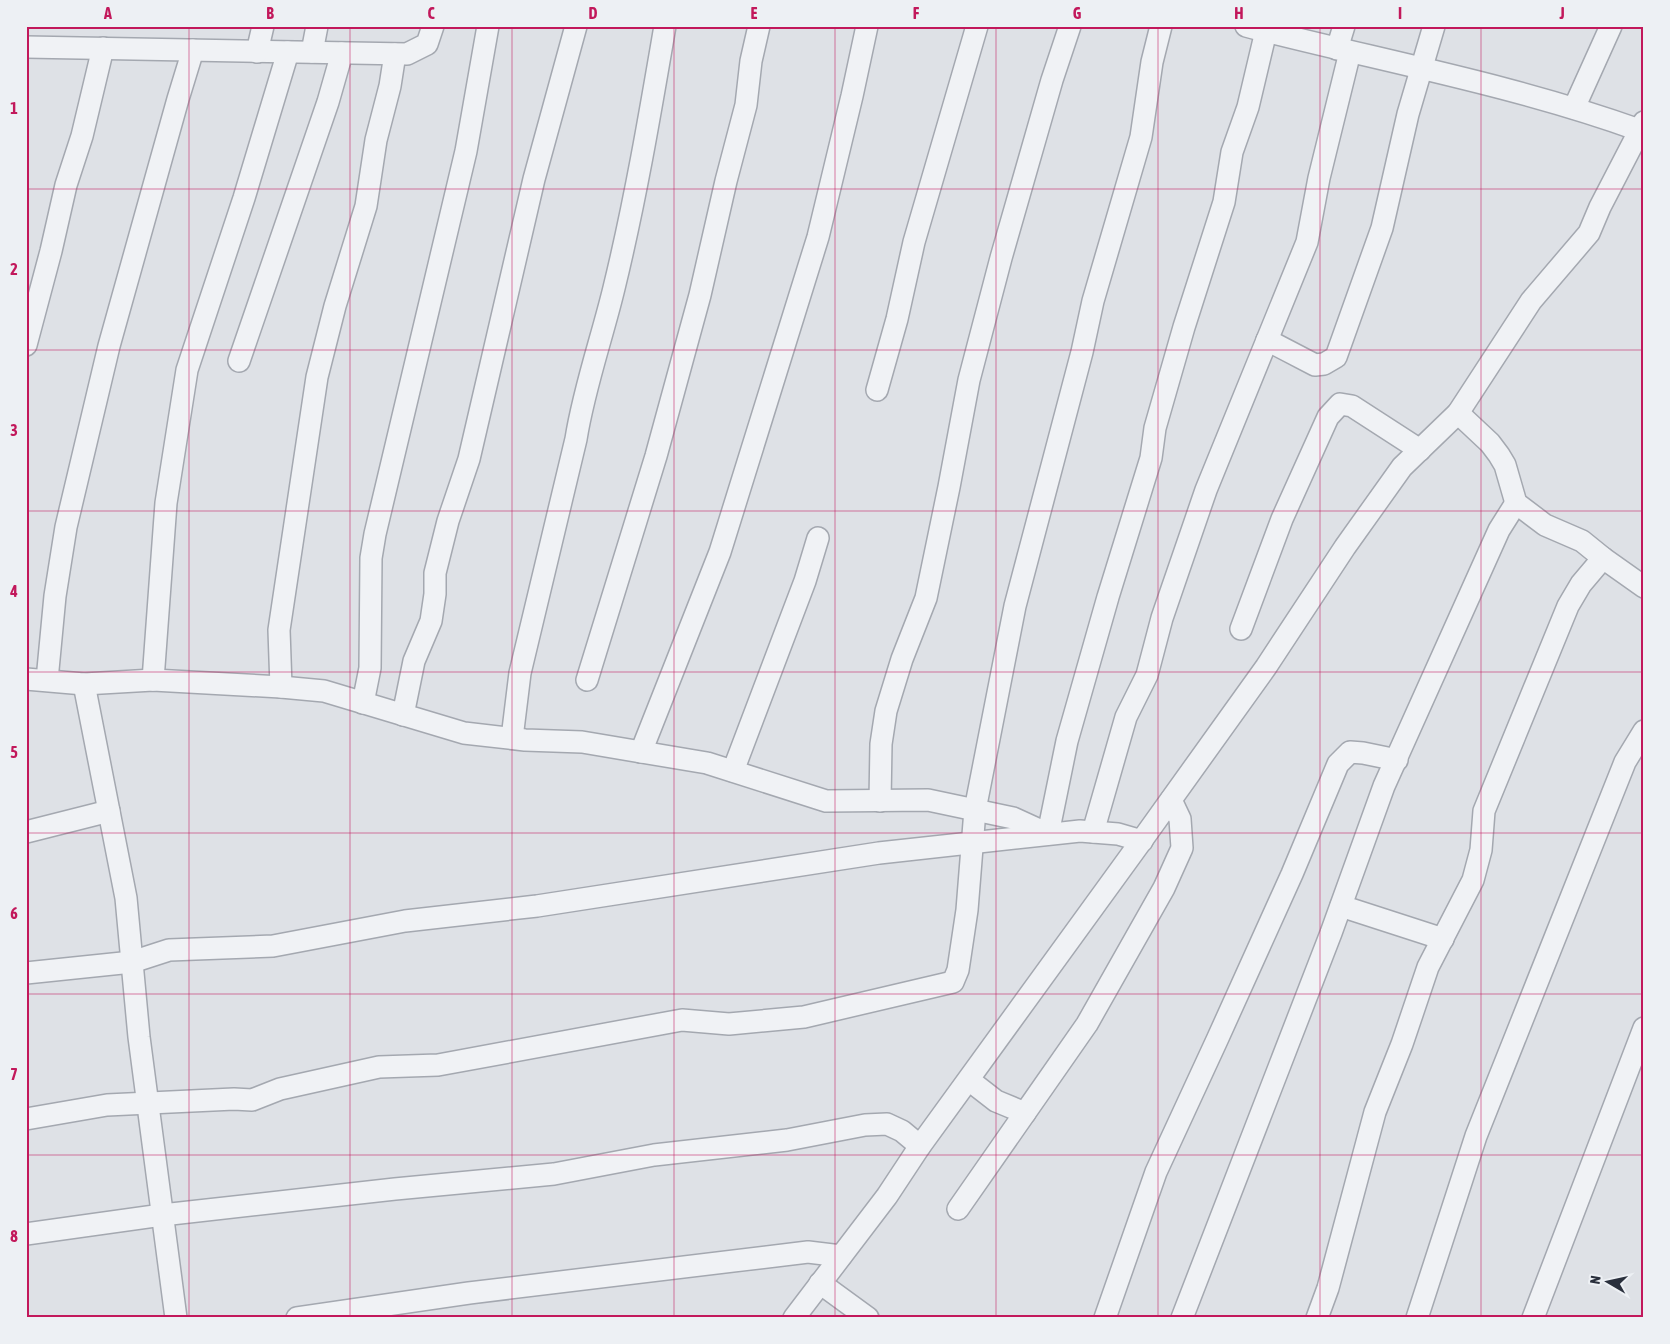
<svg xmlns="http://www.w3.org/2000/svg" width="1670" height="1344" font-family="'Asap Condensed',sans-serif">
<rect width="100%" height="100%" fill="#dee1e6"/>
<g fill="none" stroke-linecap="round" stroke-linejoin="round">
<g stroke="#a4a8b0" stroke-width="24">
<g id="minor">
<path d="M1246 26C1377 60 1511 84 1639 130"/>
<path d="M26 47 407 54 427 44 433 26"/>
<path d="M1337 49 1344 26"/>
<path d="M257 52 263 26"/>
<path d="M312 52 317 26"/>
<path d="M1574 108 1611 26"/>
<path d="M1267 340 1315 365 1324 364 1336 357 1382 228 1408 114 1434 26"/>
<path d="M26 345 51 251 66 185 82 136 103 48"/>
<path d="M239 361 328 102 342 53"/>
<path d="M877 390 897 319 914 242 977 26"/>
<path d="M1458 413 1490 443 1499 455 1505 465 1516 503 1545 525 1582 541 1603 558 1644 587"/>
<path d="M1241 629 1282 519 1328 417 1340 404 1352 406 1420 450"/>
<path d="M26 679 84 684 153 680 281 687 324 691 464 733 525 740 582 742 707 763 826 801 928 800 1013 818 1048 834 1067 741 1108 597 1151 458 1155 428 1184 327 1224 202 1232 152 1248 107 1266 31"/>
<path d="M47 680 55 596 66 527 109 346 178 99 193 50"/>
<path d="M153 680 166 503 187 370 244 198 288 52"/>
<path d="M587 680 656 456 700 295 726 181 746 105 751 61 759 26"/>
<path d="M84 684 126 898 139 1037 176 1318"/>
<path d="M281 687 279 630 317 377 335 306 366 206 376 140 390 86 395 54"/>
<path d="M363 703 370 668 371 558 375 534 466 151 488 26"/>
<path d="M403 715 414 661 431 621 435 594V573L448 521 469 459 534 179 576 26"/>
<path d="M512 738 520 673 576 439C584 388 602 338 614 288 635 202 650 114 665 26"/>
<path d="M641 752 720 552 818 237 852 96 867 26"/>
<path d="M733 771 805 581 818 538"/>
<path d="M880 801 881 744 886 711 902 659 926 598 949 487 969 380 1001 258 1052 80 1070 26"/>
<path d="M26 832 109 811"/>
<path d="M1093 832 1126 717 1147 675 1162 618 1206 490 1307 242 1319 178 1350 52"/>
<path d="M1341 906 1443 939"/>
<path d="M26 973 132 962 169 950 273 946 405 921 537 906 879 853 1080 831 1118 834 1142 841"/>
<path d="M969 1080 996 1101 1025 1113"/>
<path d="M26 1119 107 1105 234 1099 252 1100 280 1089 379 1067 438 1065 682 1020 729 1024 804 1017 953 982 958 970 967 910 975 810 1015 606 1082 352 1093 301 1141 137 1152 62 1161 26"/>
<path d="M958 1209 1087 1024 1164 888 1182 848 1180 819 1171 800"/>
<path d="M26 1234 162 1215 395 1189 554 1174 654 1155 787 1140 865 1125 887 1124 902 1131 920 1146"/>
<path d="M820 1283 868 1318"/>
<path d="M297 1318 469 1293 808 1252 841 1256"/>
<path d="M794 1318 887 1196 920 1146 1137 847 1266 667 1345 547 1402 467 1458 413 1531 301 1589 233 1600 207 1644 122"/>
<path d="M1105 1318 1156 1172 1217 1040 1292 874 1338 764 1350 752 1363 753 1397 760"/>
<path d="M1182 1318 1331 933 1384 786 1499 530 1516 503"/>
<path d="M1317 1318 1328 1288 1375 1112 1402 1044 1428 967 1473 880 1481 850 1484 811 1568 606 1581 584 1603 558"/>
<path d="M1417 1318 1476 1136 1625 762 1644 731"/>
<path d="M1533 1318 1644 1028"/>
</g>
</g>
<use href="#minor" stroke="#f0f2f5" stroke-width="21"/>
</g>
<path fill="none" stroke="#c2185b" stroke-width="1" stroke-opacity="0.55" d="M189 26V1318M350 26V1318M512 26V1318M674 26V1318M835 26V1318M996 26V1318M1158 26V1318M1320 26V1318M1481 26V1318M26 189H1644M26 350H1644M26 511H1644M26 672H1644M26 833H1644M26 994H1644M26 1155H1644"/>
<rect width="1670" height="1344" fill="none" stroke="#edf0f4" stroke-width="55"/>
<g transform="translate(1608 1282) rotate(279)" stroke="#edf0f4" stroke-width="4" paint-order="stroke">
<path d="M0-4L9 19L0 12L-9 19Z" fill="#292f3c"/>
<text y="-8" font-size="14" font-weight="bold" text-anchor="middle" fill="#292f3c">N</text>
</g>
<rect x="28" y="28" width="1614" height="1288" fill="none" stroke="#c2185b" stroke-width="2"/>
<g font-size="16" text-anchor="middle" font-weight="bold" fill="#c2185b">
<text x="108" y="19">A</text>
<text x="270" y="19">B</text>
<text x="431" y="19">C</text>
<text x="593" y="19">D</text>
<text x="754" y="19">E</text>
<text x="916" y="19">F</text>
<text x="1077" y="19">G</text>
<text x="1239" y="19">H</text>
<text x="1400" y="19">I</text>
<text x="1562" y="19">J</text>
<text x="14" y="114">1</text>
<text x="14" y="275">2</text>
<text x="14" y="436">3</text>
<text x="14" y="597">4</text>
<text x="14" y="758">5</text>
<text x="14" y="919">6</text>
<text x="14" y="1080">7</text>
<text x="14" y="1242">8</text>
</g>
</svg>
